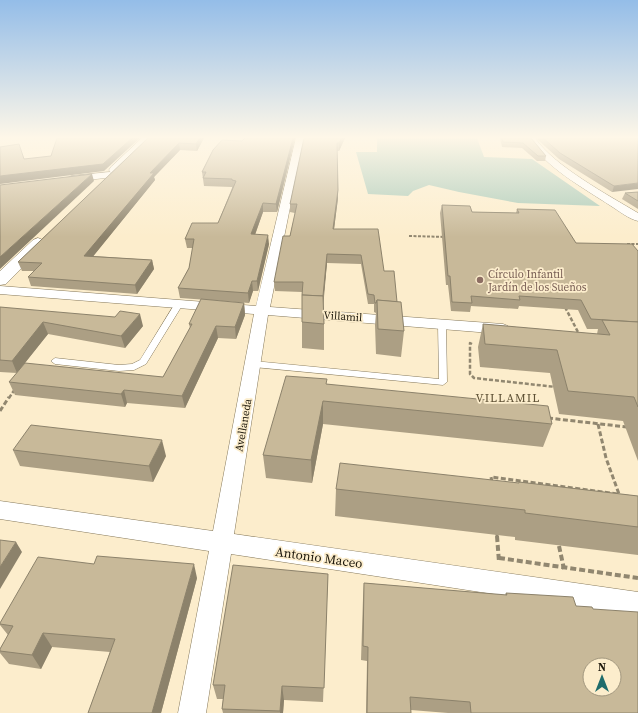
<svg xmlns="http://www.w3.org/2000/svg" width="638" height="713" font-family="'Source Serif 4',serif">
<rect width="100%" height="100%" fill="#fcedcc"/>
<path fill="#aacab8" d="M377 138H477L484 157 532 159 600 206 518 203 459 192 429 185 413 191 408 196 368 194 356 152H377Z"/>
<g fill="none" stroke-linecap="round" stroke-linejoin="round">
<g stroke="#86795b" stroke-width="1">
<g id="service">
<path d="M176 302H182L183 304 146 364 134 370 119 371 55 364 51 361 55 358 119 365 132 364 140 360Z"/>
<path d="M439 322H442L446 324 447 382 443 385 253 367 249 364 253 361 439 379 438 324Z"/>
</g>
</g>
<g stroke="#86795b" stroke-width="1">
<g id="minor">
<path d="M296 138H304L270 307 503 324 508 326 511 329 508 332 503 334 268 315 234 534 638 592V616L231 554 206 713H178L209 551 0 519V501L213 531 254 314 0 294V286L256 306Z"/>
<path d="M527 138H535C554 166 608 195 638 213V221C629 219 619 211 611 206 582 187 546 168 527 138Z"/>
<path d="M110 172 115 175 113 177 71 182 66 179 71 176Z"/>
</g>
</g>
<g stroke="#86795b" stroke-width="1">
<g id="tertiary">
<path d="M142 138H153L119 173H111L109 170 111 167Z"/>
<path d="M38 238 43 240 46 243 43 246 6 284 0 285V271L33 240Z"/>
</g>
</g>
<g stroke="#918770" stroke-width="2" stroke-dasharray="3 1.5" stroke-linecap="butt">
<path d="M409 236 446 237"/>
<path d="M627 244H638"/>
</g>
<g stroke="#918770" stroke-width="2.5" stroke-dasharray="4 2" stroke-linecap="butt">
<path d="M565 307 579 334"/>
<path d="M472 344 470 343V374L474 378 556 387"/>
<path d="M9 398 15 389"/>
</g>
<g stroke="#918770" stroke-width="3" stroke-dasharray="5 2.5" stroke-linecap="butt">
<path d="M0 411 9 397"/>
<path d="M548 418 627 427"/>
<path d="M598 424 606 458 619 494"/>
<path d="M492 482 491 477 618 494"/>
<path d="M497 533V537"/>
</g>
<g stroke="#918770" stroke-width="4" stroke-dasharray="6 3" stroke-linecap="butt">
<path d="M497 536 499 562"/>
<path d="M559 546 564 569"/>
<path d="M499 558 638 578"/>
</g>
<use href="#service" fill="#fff" fill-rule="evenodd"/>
<use href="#minor" fill="#fff" fill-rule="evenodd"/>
<use href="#tertiary" fill="#fff" fill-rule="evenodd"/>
</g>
<g fill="#ac9f84">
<path d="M148 138H204L197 151 180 150 154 177 155 180 93 256 152 260 154 269 137 294 31 286 28 277 34 271H22L18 262Z"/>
<path d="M245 138H295L277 212H263L255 235 269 244 258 291H253L249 303 180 298 178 288 189 268 193 248H187L185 239 218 223 232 188V187L204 186 202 172 242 141Z"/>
<path d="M304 138H345L339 151H337L338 198 334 229 384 271 397 302 404 331 401 357 376 354 375 325 376 313 374 312V304H368L361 264 327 263 323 301 324 324V350L302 348V292L275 291 274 282 290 236 295 213 290 212V204Z"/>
<path d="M500 138H531L546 156 545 161H537L522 148 502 147Z"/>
<path d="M536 138H638L612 192 559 159Z"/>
<path d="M638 192V209L622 199 625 193Z"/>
<path d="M442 205 472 212 516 213 517 209 576 243 638 251V461L623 421 559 414 550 373 480 367 478 347 483 324 597 334 598 329H587L578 310 519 306 518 309 471 306 470 312 451 311 448 285H446L440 213Z"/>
<path d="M244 303 245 315 236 339 218 338 185 408 127 403 125 407 15 395 9 382 17 373 0 372V307L143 326 125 348 48 334 20 369 163 377 190 328 189 324Z"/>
<path d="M327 384 552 424 543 447 323 424 312 483 266 478 263 455Z"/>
<path d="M13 450 166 456 153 482 20 466Z"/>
<path d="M519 482 638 496V555L515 540V537L335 516 336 489 519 483Z"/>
<path d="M328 574 323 702 284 700 283 713H223L222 709 223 699H217L213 685Z"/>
<path d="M197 578 161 713H88L110 652 52 647 41 669 9 664 0 653V649L8 635 0 625V623Z"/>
<path d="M364 583 505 595 506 593 576 606 638 713H448L411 710V713H366L367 661 361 660 363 598Z"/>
</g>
<g fill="#8c826b">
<path d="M132 138H140L104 171 0 184V176Z"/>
<path d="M200 138H204L197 151 196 144Z"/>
<path d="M293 138H295L277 212 276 204Z"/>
<path d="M342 138H345L339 151V143Z"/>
<path d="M179 143 180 150 154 177 155 180 87 264 84 256 150 173Z"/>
<path d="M92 174 94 181 0 269V257Z"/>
<path d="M638 183V189L612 192 614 186Z"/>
<path d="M338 190V198L333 237V229Z"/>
<path d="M263 203V212L252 243 251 234Z"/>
<path d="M268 235 269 244 258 291 257 281Z"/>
<path d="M327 254V263L323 308V299Z"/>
<path d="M152 260 154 269 137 294 135 285Z"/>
<path d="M252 281 253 291 249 303 248 293Z"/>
<path d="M244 303 245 315 236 339 235 327Z"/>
<path d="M140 314 143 326 125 348 121 336Z"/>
<path d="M43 322 48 334 17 373 12 361Z"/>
<path d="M216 326 218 338 185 408 182 396Z"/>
<path d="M124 390 127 403 125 407 121 394Z"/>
<path d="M323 401V424L312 483 311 460Z"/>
<path d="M162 440 166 456 153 482 149 466Z"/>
<path d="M16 542 22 552 0 589V567Z"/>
<path d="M194 564 197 578 161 713H152Z"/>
<path d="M43 633 52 647 41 669 32 655Z"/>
<path d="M282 686 284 700 283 713H280Z"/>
</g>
<g fill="#c8b999" stroke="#8c826b" fill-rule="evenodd">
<path d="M57 138H132L103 164 0 176V147L19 144 24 159 51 156Z"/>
<path d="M148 138H200L196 144 179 143 150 173H154L84 256 152 260 135 285 28 277 42 263 18 262Z"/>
<path d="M245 138H293L276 204 263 203 251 234 268 235 257 281H252L248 293 178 288 189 268 194 239H185L192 223H218L236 181 232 180V179L203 178 206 172H202L213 150 222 140 242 141Z"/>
<path d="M304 138H342L339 143H337L338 190 333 229H378L384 271H394L397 302 377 300 376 303H375L374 295 368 294 361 255 327 254 323 296 302 295 303 282H274L283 236H290L297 204H290Z"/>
<path d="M502 138H531L546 156H538L523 143 503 142Z"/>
<path d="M543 138H638V183L614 186 560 153Z"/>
<path d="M92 174 0 257V185Z"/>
<path d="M638 192V201L625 193Z"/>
<path d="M442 205 470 206 472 212 519 213 517 209 555 210 576 243 632 244 638 251V322L591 319 581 300 519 296 520 300 471 296 472 303 452 302 450 276H448Z"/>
<path d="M302 295 323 296 324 324 302 322Z"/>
<path d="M201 299 244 303 235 327 216 326 182 396 124 390 121 394 9 382 25 363 163 377 192 324H189Z"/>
<path d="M377 300 401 302 404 331 378 329Z"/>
<path d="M0 307 115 317 120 311 140 314 121 336 43 322 12 361 0 360Z"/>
<path d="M602 320 638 322V407L634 397 568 391 557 350 485 344 483 324 610 335Z"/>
<path d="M286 376 327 379 326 384 548 406 552 424 323 401 311 460 263 455Z"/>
<path d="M31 425 162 440 149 466 13 450Z"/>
<path d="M340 463 519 483V482L638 496V527L525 513V510L336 489Z"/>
<path d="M0 540 16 542 0 567Z"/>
<path d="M97 556 194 564 152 713H88L115 639 43 633 32 655 0 651V649L13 626 0 624V623L38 557 94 564Z"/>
<path d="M233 565 328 574 324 688 282 686 280 711 222 709 225 685H213Z"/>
<path d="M364 583 507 595 506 593 573 597 576 606 592 607 593 609 638 612V713H471L470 702 410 697 411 713H367L368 647 363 646ZM590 665H614V689H590Z"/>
</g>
<linearGradient id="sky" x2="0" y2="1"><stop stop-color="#94bde8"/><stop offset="0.58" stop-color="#fef7e8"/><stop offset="1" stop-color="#fef7e8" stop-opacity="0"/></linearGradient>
<rect width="638" height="237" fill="url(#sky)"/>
<circle fill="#8d6e63" stroke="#fcedcc" stroke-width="1.5" cx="480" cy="280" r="4"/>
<g text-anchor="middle" stroke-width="3.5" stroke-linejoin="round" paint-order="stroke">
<g font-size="11" fill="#785e54" stroke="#fcedcc" text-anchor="start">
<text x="488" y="278">Círculo Infantil<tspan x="488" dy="13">Jardín de los Sueños</tspan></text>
</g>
<g font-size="11" fill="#1d180c" stroke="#fcedcc">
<text transform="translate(343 316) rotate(4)" y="4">Villamil</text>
<text transform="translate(243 425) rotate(-80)" y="4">Avellaneda</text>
</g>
<g font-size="12" letter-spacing="1" fill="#5d5034" stroke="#fcedcc">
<text x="508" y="402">VILLAMIL</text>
</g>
<g font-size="13" fill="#1d180c" stroke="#fcedcc">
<text transform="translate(319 557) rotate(8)" y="5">Antonio Maceo</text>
</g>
</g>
<g transform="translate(602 677)"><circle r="19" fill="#fcedcc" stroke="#a3987f"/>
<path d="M0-3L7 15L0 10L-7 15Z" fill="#1f6c6b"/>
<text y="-6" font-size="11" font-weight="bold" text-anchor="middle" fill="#1d180c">N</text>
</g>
</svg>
